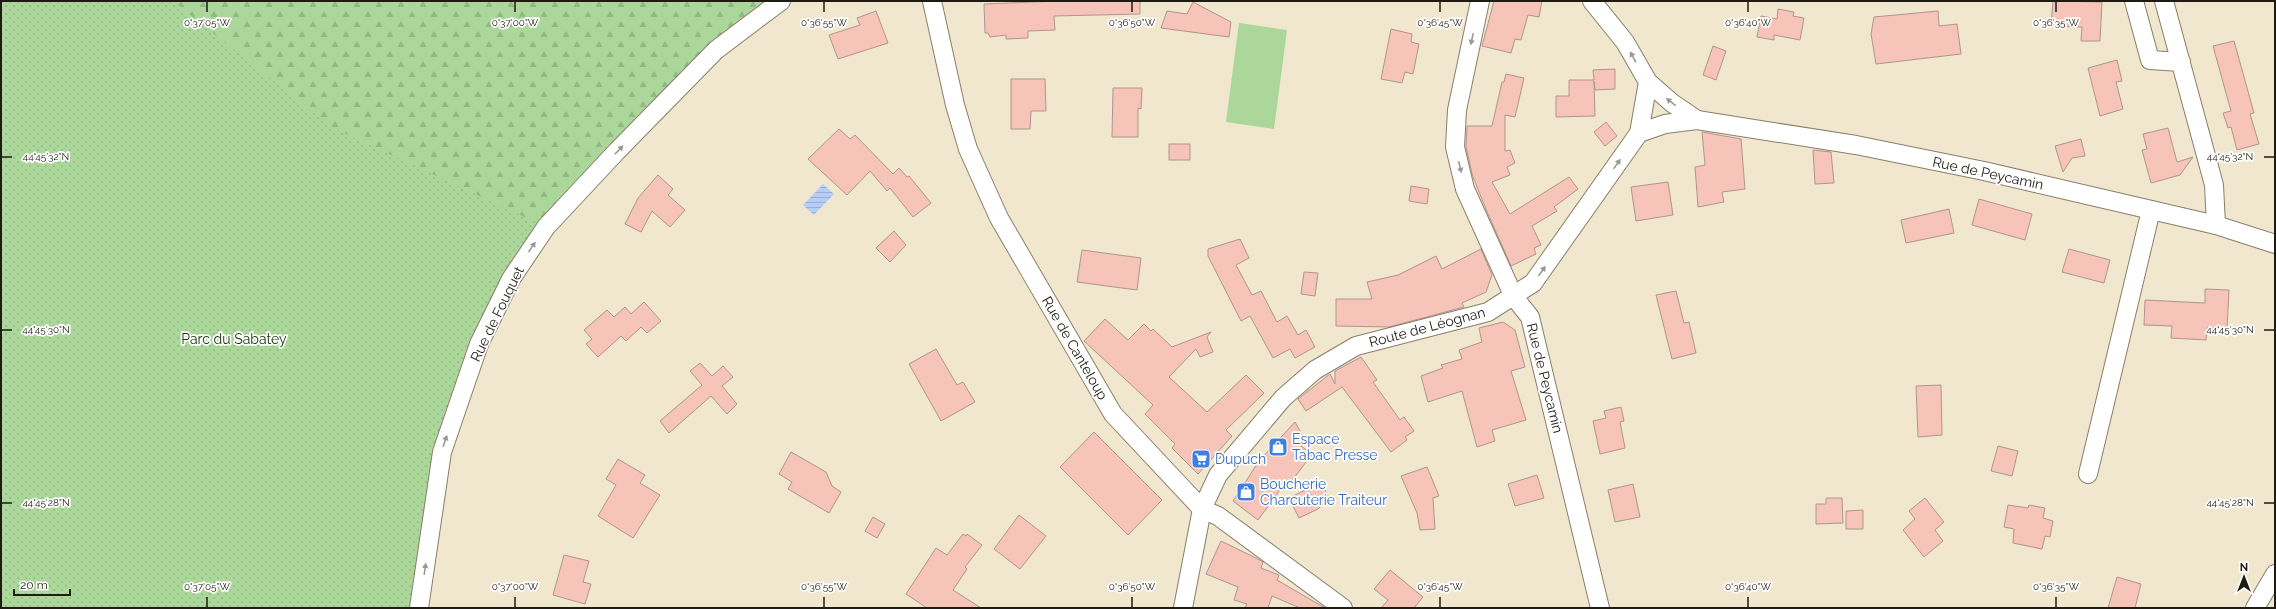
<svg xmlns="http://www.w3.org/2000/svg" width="2276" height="609" font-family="Raleway,sans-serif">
<defs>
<pattern id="forest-firs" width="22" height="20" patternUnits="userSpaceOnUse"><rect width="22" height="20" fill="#abd79b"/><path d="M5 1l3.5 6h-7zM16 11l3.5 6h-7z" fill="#93b884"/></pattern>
<pattern id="park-dots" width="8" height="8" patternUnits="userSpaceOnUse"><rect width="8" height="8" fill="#abd79b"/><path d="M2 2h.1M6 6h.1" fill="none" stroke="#93b884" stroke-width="1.8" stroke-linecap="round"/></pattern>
<pattern id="water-rules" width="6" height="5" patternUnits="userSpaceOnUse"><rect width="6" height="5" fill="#b5cef5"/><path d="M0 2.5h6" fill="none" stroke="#9bb0d1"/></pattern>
</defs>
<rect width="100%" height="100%" fill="#f1e7ce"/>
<path fill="#abd79b" d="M1239 23 1287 30 1274 129 1226 122Z"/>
<path fill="url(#forest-firs)" d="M1 1H781L716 50 546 227 1 373Z"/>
<path fill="url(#park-dots)" d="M1 1H173L331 127 546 227 511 279 442 452 419 608H1Z"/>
<path fill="url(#water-rules)" d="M823 184 834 194 814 215 803 205Z"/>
<g fill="#f6c4b8" stroke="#b0958e">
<path d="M1058 1H1140V14L1054 16 1055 30 1028 31V38L1006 39V35L990 37 988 33H985L984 4Z"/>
<path d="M1494 1H1542L1539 17 1528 15 1521 40 1515 39 1511 53 1482 46Z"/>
<path d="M2053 1 2102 2 2100 41H2081L2082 27 2051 26Z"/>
<path d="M1193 2 1231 22 1229 37 1161 28 1167 11 1187 14Z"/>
<path d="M1778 9 1794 12 1793 16 1804 18 1800 40 1774 35V40L1757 37 1761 16 1777 19Z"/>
<path d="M876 11 888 43 838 59 829 35 860 25 857 18Z"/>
<path d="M1938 11 1939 26 1957 24 1961 54 1876 64 1871 34 1874 17Z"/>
<path d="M1391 29 1412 34 1411 42 1419 44 1413 74 1405 72 1402 83 1381 79Z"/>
<path d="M2234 41 2254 113 2250 114 2259 144 2237 150 2231 127 2228 128 2223 113 2231 111 2213 46Z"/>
<path d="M1713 46 1726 51 1716 80 1703 75Z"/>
<path d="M2117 60 2122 81 2116 82 2123 109 2100 116 2088 68Z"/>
<path d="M1615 69V89L1595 90 1594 81 1595 116 1556 117V96H1569V80H1594L1593 70Z"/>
<path d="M1506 74 1524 78 1515 117 1505 115V151L1510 150 1515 163 1507 167 1510 175 1492 182 1510 214 1569 177 1578 189 1554 207 1557 211 1532 226 1541 245 1534 248 1536 254 1511 266 1485 207 1472 174 1466 147 1467 126H1492L1502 82H1504Z"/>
<path d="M1011 79H1045L1046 111H1031L1030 129H1011Z"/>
<path d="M1113 88H1142L1141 109 1138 108V137H1112Z"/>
<path d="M1606 122 1617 136 1605 146 1594 132Z"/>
<path d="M2168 128 2177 162 2193 157 2180 175 2151 183 2142 150 2147 149 2143 134Z"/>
<path d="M839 129 850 139 855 135 893 174 899 168 907 177 909 176 931 203 913 217 890 188 887 191 870 171 847 195 808 159Z"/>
<path d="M1702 132 1741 139 1745 189 1722 192 1724 202 1698 207 1695 167 1705 165Z"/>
<path d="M2081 139 2085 156 2072 158 2063 172 2055 146Z"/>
<rect x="1169" y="144" width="21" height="16"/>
<path d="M1813 150 1831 152 1834 183 1815 184Z"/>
<path d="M658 175 673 189 668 195 685 210 670 227 652 211 641 232 625 224 638 198Z"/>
<path d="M1668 182 1673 215 1636 221 1631 187Z"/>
<path d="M1411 186 1429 189 1427 204 1409 201Z"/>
<path d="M1979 199 2032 214 2025 240 1972 225Z"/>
<path d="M1949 209 1954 233 1906 243 1901 220Z"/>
<path d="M894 231 906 245 890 262 876 248Z"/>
<path d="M1240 239 1249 258 1236 265 1252 295 1261 291 1277 322 1287 316 1298 335 1306 330 1315 347 1295 358 1290 349 1273 358 1250 316 1241 321 1208 256V249Z"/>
<path d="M1481 249 1492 275 1486 292 1462 303 1464 307 1389 327 1336 326V299H1372L1367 282 1398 275 1436 256 1442 269Z"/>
<path d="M2069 249 2110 260 2104 283 2062 272Z"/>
<path d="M1082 250 1141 258 1137 290 1077 282Z"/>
<path d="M1304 272 1318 273 1315 296 1301 294Z"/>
<path d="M2205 289 2229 290 2227 329 2207 328 2206 340 2171 338 2172 326 2144 325 2145 300 2205 303Z"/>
<path d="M1676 291 1684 323 1689 322 1696 353 1672 359 1656 295Z"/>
<path d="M644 302 661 321 647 333 641 327 626 341 621 336 598 357 586 344 592 339 584 330 607 310 614 317 625 307 631 314Z"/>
<path d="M1105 319 1128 340 1144 324 1151 331 1153 329 1172 347 1211 332 1207 337 1213 352 1200 357 1196 349 1169 377 1207 412 1246 375 1264 393 1226 430 1232 436 1198 474 1172 448 1175 444 1145 414 1153 405 1084 341Z"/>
<path d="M1503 322 1515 330 1525 367 1511 371 1526 420 1492 430 1495 441 1477 447 1462 391 1428 402 1421 376 1443 368 1441 365 1462 359 1459 350 1482 342 1479 328Z"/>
<path d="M936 349 957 385 963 382 975 402 941 421 909 364Z"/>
<path d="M1361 357 1377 380 1373 382 1400 420 1404 417 1414 431 1405 437 1407 440 1391 452 1342 387 1306 411 1298 399 1330 374 1335 384V371Z"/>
<path d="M700 363 712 376 723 366 733 377 722 386 737 404 727 414 711 396 669 433 660 421 702 385 690 371Z"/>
<path d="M1941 385 1942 435 1918 437 1916 386Z"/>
<path d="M1621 407 1624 421 1620 422 1625 448 1600 454 1593 421 1606 418 1604 411Z"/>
<path d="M1295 422 1305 440 1301 446 1312 454 1285 490 1283 486 1258 520 1233 501 1259 461Z"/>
<path d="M1094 432 1162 500 1128 535 1060 467Z"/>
<path d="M1998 446 2018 451 2012 476 1991 471Z"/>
<path d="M791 452 826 472 832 486 841 492 829 513 788 489 792 482 779 474Z"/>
<path d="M618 459 645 475 640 483 660 495 633 538 598 516 616 485 606 479Z"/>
<path d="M1427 467 1439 496 1433 498 1435 529 1420 530 1417 513 1401 476Z"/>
<path d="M1537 475 1544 498 1515 506 1508 484Z"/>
<path d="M1321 482 1329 498 1318 509 1299 518 1289 498Z"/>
<path d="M1633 484 1640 517 1615 522 1608 490Z"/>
<path d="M1826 498H1842L1843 523 1816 524V504H1826Z"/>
<path d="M1925 498 1944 522 1935 530 1943 541 1924 557 1903 530 1915 519 1909 511Z"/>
<path d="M2008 505 2028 508 2029 505 2045 508 2043 518 2053 521 2050 537 2045 536 2042 549 2013 543 2014 529 2004 527Z"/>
<path d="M1863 510V529H1846V511Z"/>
<path d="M1019 515 1046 536 1020 569 994 549Z"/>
<path d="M873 517 885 524 877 538 865 531Z"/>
<path d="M963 534 966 536 967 534 982 545 965 567 967 569 953 590 981 608H927L906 594 936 548 947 555Z"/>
<path d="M1221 541 1258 559 1263 562 1261 568 1279 575 1277 580 1325 608H1300L1272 596 1268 608H1245L1247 604 1234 600 1238 587 1206 574Z"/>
<path d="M564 555 589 561 583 582 591 584 585 604 553 595Z"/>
<path d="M1390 570 1423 597 1414 608H1381L1388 600 1374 589Z"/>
<path d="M2117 577 2141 584 2135 608H2108Z"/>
</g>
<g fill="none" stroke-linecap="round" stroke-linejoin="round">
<g stroke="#887f69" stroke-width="20">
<g id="minor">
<path d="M932 1 955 105 968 149 999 218 1113 414 1202 509 1218 516 1343 608"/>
<path d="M1480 1 1457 110 1455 147 1465 189 1514 297 1530 317 1600 608"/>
<path d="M1592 1 1625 42 1648 82 1639 133"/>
<path d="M2134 1 2150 60 2181 62"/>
<path d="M2164 1 2214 185 2216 225"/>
<path d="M1648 82 1672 103 1697 120"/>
<path d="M2088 474 2151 210"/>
<path d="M419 608 442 452 479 344 511 279 546 227 617 151 716 50 781 1"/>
<path d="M1183 608 1202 509 1218 475 1283 398 1315 370 1356 346 1488 312 1533 283 1639 133 1665 124 1697 120 1856 145 1984 171 2216 225 2275 244"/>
<path d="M2255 608 2275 574"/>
</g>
</g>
<use href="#minor" stroke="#fff" stroke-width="18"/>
</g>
<defs><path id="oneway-solid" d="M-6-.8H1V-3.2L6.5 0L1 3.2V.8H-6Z"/></defs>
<g fill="#9a9894">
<use href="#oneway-solid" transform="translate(1472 39) rotate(102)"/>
<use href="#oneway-solid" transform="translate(1633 57) rotate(-119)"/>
<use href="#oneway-solid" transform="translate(1671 102) rotate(-142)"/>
<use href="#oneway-solid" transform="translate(619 150) rotate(-46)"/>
<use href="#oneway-solid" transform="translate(1617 164) rotate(-55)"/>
<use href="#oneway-solid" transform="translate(1460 167) rotate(77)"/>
<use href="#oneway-solid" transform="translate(532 247) rotate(-56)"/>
<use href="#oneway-solid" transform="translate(1542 271) rotate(-55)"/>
<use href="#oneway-solid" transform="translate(445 441) rotate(-71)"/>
<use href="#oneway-solid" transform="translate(425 569) rotate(-82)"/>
</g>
<path fill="none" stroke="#1f1b12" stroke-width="1.5" d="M207 2V12M515 2V12M824 2V12M1132 2V12M1440 2V12M1748 2V12M2056 2V12M2 157H12M2264 157H2274M2 330H12M2264 330H2274M2 503H12M2264 503H2274M207 597V607M515 597V607M824 597V607M1132 597V607M1440 597V607M1748 597V607M2056 597V607"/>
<defs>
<g id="shop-square" transform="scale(1)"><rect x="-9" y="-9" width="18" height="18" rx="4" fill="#3f7fe0" stroke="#fff"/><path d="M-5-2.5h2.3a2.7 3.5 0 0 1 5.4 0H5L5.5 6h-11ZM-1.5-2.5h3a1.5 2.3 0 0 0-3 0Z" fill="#fff"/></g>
<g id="supermarket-square" transform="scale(1)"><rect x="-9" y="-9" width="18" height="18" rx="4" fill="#3f7fe0" stroke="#fff"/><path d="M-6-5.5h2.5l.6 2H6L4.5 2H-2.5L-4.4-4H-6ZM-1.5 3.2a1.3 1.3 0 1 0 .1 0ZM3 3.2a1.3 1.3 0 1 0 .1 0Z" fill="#fff"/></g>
</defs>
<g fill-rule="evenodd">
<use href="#shop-square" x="1278" y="447"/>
<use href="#supermarket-square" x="1201" y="459"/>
<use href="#shop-square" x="1246" y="492"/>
</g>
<g text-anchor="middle" stroke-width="3.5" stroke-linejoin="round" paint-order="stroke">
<g font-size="14" fill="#1f1b12" stroke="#fff">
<text transform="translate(1988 173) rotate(12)" y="5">Rue de Peycamin</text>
<text transform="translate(497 314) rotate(-64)" y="5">Rue de Fouquet</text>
<text transform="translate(1427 327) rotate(-15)" y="5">Route de Léognan</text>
<text transform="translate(1075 348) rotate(60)" y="5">Rue de Canteloup</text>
<text transform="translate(1545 378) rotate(76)" y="5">Rue de Peycamin</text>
</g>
<g font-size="14" fill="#153307" stroke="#fff">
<text x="234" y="344">Parc du Sabatey</text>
</g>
<g font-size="14" fill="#366cbe" stroke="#fff" text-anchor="start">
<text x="1292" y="444">Espace<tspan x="1292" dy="16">Tabac Presse</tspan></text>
<text x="1215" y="464">Dupuch</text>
<text x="1260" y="489">Boucherie<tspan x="1260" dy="16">Charcuterie Traiteur</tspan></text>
</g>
</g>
<g font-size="10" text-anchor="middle" fill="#1f1b12" stroke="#fff" stroke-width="3.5" stroke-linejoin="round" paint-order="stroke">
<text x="207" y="26">0°37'05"W</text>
<text x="515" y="26">0°37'00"W</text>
<text x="824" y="26">0°36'55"W</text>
<text x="1132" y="26">0°36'50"W</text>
<text x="1440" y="26">0°36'45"W</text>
<text x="1748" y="26">0°36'40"W</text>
<text x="2056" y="26">0°36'35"W</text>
<text x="46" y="160">44°45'32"N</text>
<text x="2230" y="160">44°45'32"N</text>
<text x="46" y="333">44°45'30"N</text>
<text x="2230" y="333">44°45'30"N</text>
<text x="46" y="506">44°45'28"N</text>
<text x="2230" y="506">44°45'28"N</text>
<text x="207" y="590">0°37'05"W</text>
<text x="515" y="590">0°37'00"W</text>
<text x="824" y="590">0°36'55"W</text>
<text x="1132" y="590">0°36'50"W</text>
<text x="1440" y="590">0°36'45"W</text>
<text x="1748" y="590">0°36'40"W</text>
<text x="2056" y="590">0°36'35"W</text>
</g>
<rect width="2276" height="609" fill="none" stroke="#1f1b12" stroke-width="4"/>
<g transform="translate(2244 577)" stroke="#ffffff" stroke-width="3" paint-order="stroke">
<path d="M0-3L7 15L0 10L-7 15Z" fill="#1f1b12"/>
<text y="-6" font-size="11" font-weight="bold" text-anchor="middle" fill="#1f1b12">N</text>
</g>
<path d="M14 589v6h56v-6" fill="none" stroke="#1f1b12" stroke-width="2"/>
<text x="20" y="589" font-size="12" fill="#1f1b12" stroke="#ffffff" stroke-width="3" paint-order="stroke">20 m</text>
</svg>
